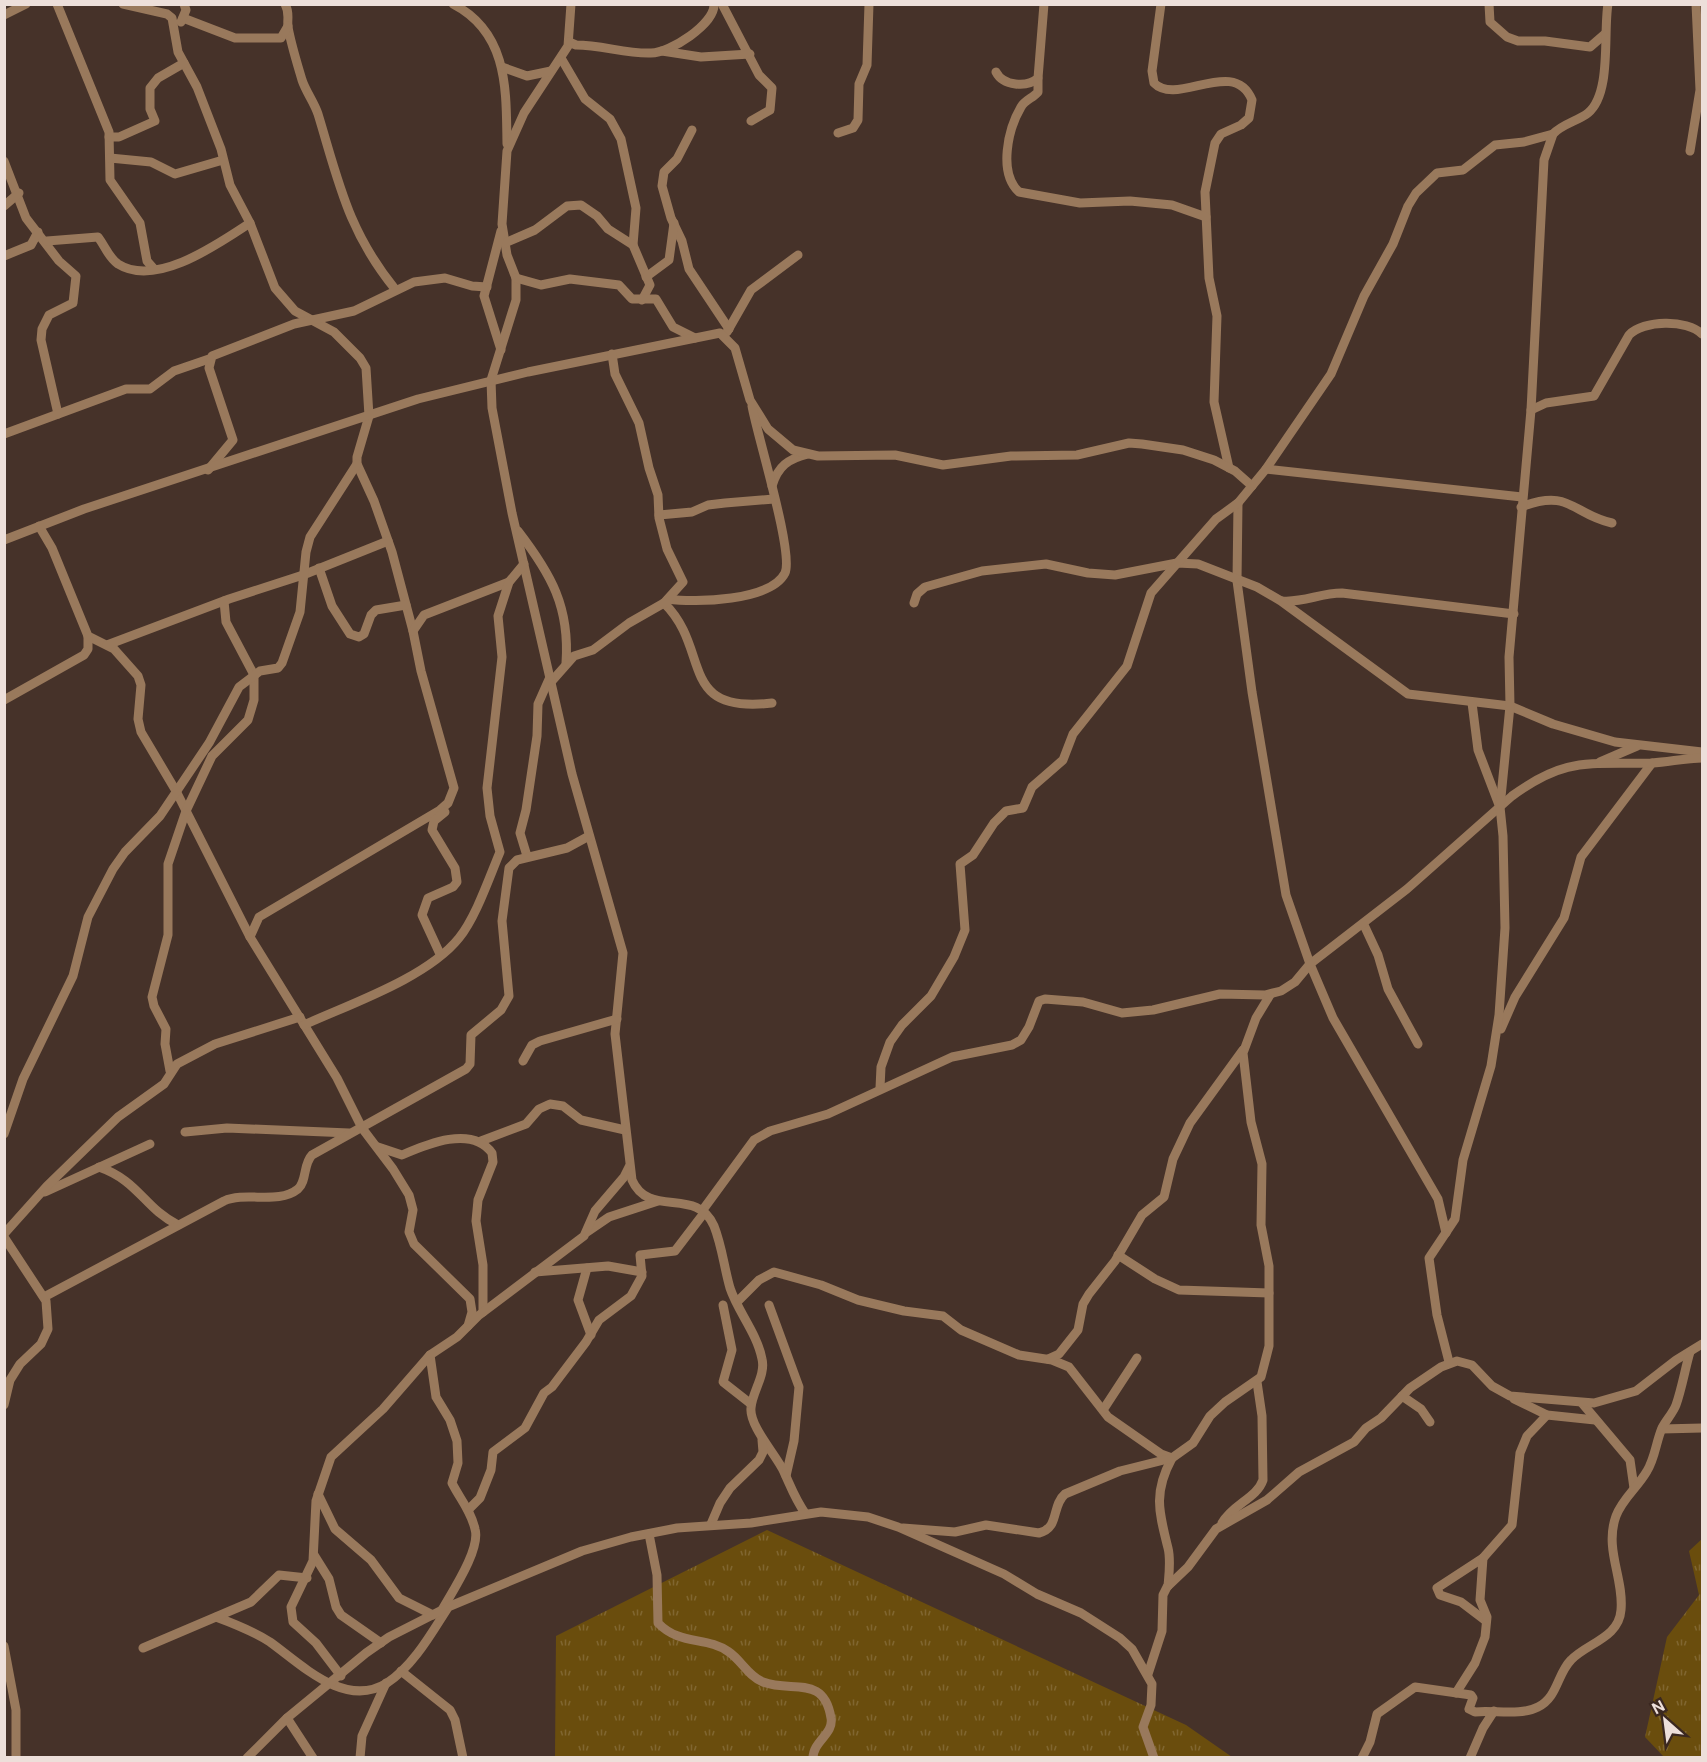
<svg xmlns="http://www.w3.org/2000/svg" width="1707" height="1762" font-family="'DM Sans',sans-serif">
<defs>
<pattern id="grass-tufts" width="24" height="20" patternUnits="userSpaceOnUse" patternTransform="scale(1.5)"><rect width="24" height="20" fill="#6a4d0d"/><path d="M3 7l-1-3M5 7V3M7 7l1-3M15 17l-1-3M17 17v-4M19 17l1-3" fill="none" stroke="#806630"/></pattern>
</defs>
<rect width="100%" height="100%" fill="#463229"/>
<g fill="url(#grass-tufts)">
<path d="M767 1530 1186 1725 1232 1757 555 1758 556 1636Z"/>
<path d="M1702 1539V1757H1664L1645 1737 1667 1637 1699 1595 1689 1551Z"/>
</g>
<g fill="none" stroke-linecap="round" stroke-linejoin="round">
<g stroke="#99795c" stroke-width="9">
<path d="M57 4 109 132 110 180 140 223 147 261 154 269"/>
<path d="M123 4 167 14 172 18 178 52 197 87 221 149 230 185 250 223 275 288 295 311 334 332 360 358 366 368 369 416 357 457V464L374 501 392 552 413 631 421 671 454 788 448 803 440 810 259 917 250 937"/>
<path d="M285 4C290 13 287 18 288 27 291 44 297 63 302 80 306 92 314 102 318 114 339 183 348 231 395 289"/>
<path d="M453 4C509 33 506 91 507 144"/>
<path d="M571 4 568 46 524 113 507 151 502 224 507 255 516 278V300L491 380 492 408 512 513 572 774 623 953 615 1034 632 1180C649 1219 697 1186 714 1226 722 1246 724 1267 730 1288 738 1312 757 1333 762 1359 766 1375 752 1392 751 1408 749 1426 777 1456 784 1472 791 1487 795 1499 805 1513"/>
<path d="M722 4 759 75 772 88 770 110 751 121"/>
<path d="M1161 4 1152 71 1154 83C1177 107 1234 56 1252 100L1249 118 1241 125 1221 134 1215 143 1205 192 1209 278 1217 316 1214 402 1229 468"/>
<path d="M1489 4 1490 22 1507 37 1518 41H1545L1590 47 1605 34"/>
<path d="M4 15 26 4"/>
<path d="M183 18 235 38H281L288 26"/>
<path d="M181 22 186 10 184 4"/>
<path d="M569 42 576 45C602 45 626 54 651 53 670 53 715 24 714 4"/>
<path d="M662 51 701 57 750 54"/>
<path d="M561 58 585 99 610 119 621 139 636 208 633 245"/>
<path d="M502 67 527 76 551 71"/>
<path d="M996 72C1003 86 1027 88 1038 78L1044 4"/>
<path d="M1038 78V92C1033 98 1025 100 1021 107 1008 129 998 173 1019 192L1080 203 1130 201 1172 205 1206 217"/>
<path d="M692 130 677 159 664 172 662 186 671 218 682 241 689 269 729 329"/>
<path d="M838 133 853 128 858 120 859 84 867 65 869 4"/>
<path d="M109 137H119L155 121 150 109V88L158 78 184 63"/>
<path d="M1690 151 1700 90 1696 4"/>
<path d="M110 158 151 162 175 174 223 160"/>
<path d="M4 161 26 218 59 261 76 276 73 303 49 315 42 329 41 340 58 414"/>
<path d="M4 206 19 193"/>
<path d="M47 241 98 237C105 246 108 257 118 264 156 288 218 244 250 223"/>
<path d="M505 243 535 230 567 206 581 205 597 216 608 229 633 245 650 285 642 300"/>
<path d="M4 256 31 245 38 232"/>
<path d="M646 277 669 260 674 223"/>
<path d="M516 278 541 285 570 279 619 285 632 299H656L673 327 695 338"/>
<path d="M727 332 751 290 798 255"/>
<path d="M501 350 484 296 501 231"/>
<path d="M1531 410 1546 403 1594 396 1629 335C1643 320 1687 319 1702 334"/>
<path d="M4 434 126 389H150L174 371 209 359"/>
<path d="M1266 469 1522 497"/>
<path d="M208 470 233 440 209 368 212 356 294 324 354 311 414 282 445 278 472 286 487 287"/>
<path d="M772 486C778 466 788 459 808 454"/>
<path d="M1238 503 1237 581 1252 692 1286 895 1310 964 1333 1018 1438 1199 1446 1233"/>
<path d="M1521 507C1570 488 1572 514 1612 523"/>
<path d="M659 515 692 512 708 505 725 503 774 499"/>
<path d="M39 526 52 548 88 636 114 649 138 676 141 685 138 719 141 732 176 791 250 937 337 1078 362 1128 393 1169 409 1195 413 1210 409 1232 414 1244 470 1299 472 1312 468 1326"/>
<path d="M518 531C551 574 570 607 566 663"/>
<path d="M4 540 84 509 418 399 528 372 720 333 735 348 750 400 768 429 793 450 818 456 895 455 943 465 1011 456 1077 455 1129 443 1142 444 1183 450 1214 460 1235 471 1252 486"/>
<path d="M319 568 332 606 350 634 359 637 364 634 371 615 376 610 406 605"/>
<path d="M668 599C695 603 771 601 785 573 794 553 757 435 752 406"/>
<path d="M1282 601C1303 603 1320 593 1342 593L1514 614"/>
<path d="M664 603C712 650 676 714 772 703"/>
<path d="M914 603 917 594 925 587 982 571 1046 564 1088 573 1115 575 1177 563 1198 564 1257 587 1281 601 1408 694 1510 706 1553 724 1615 742 1702 752"/>
<path d="M413 631 424 615 509 582"/>
<path d="M107 645 229 599 303 575 388 541"/>
<path d="M551 682 574 656 593 650 629 623 664 603 683 582 667 549 659 518 658 495 649 468 639 423 615 374 612 354"/>
<path d="M4 700 84 655 88 649V636"/>
<path d="M1472 703 1478 750 1499 805"/>
<path d="M1600 762 1637 746"/>
<path d="M527 856 520 833 526 810 537 736 538 704 550 677"/>
<path d="M1364 925 1378 955 1388 989 1418 1044"/>
<path d="M440 954 422 915 428 898 453 887 457 882 455 868 432 830 434 821 445 812"/>
<path d="M304 1025C350 1004 427 978 459 938 476 917 489 878 500 852L490 816 487 788 502 657 498 616 509 582 524 564"/>
<path d="M1501 1029 1515 997 1564 918 1581 857 1652 763"/>
<path d="M523 1061 532 1045 540 1041 617 1019"/>
<path d="M170 1071 165 1044 166 1029 154 1006 152 997 168 935V864L186 811 212 756 248 720 254 700V675L226 622 224 601"/>
<path d="M880 1088 881 1067 890 1042 902 1025 931 996 954 957 965 930 960 864 973 855 994 823 1006 811 1023 808 1032 787 1063 760 1073 734 1127 666 1151 593 1216 519 1238 503 1266 469 1331 374 1364 296 1393 244 1408 206 1416 193 1437 173 1463 170 1495 145 1524 142 1553 134"/>
<path d="M185 1132 227 1128 349 1133"/>
<path d="M4 1134 23 1079 73 976 88 917 113 869 125 852 160 816 209 743 239 687 260 671 278 668 282 663 300 612 306 552 310 537 357 464"/>
<path d="M481 1141 526 1124 539 1109 550 1104 563 1106 581 1120 625 1130"/>
<path d="M378 1147 402 1155C427 1144 472 1125 492 1153L493 1162 478 1200 476 1221 483 1265V1312"/>
<path d="M99 1167C139 1181 144 1208 178 1225"/>
<path d="M45 1192 150 1144"/>
<path d="M702 1211 754 1140 770 1131 828 1114 952 1057 1012 1045 1021 1040 1029 1027 1039 1001 1045 999 1083 1002 1122 1013 1153 1010 1220 994 1265 995 1281 991 1295 982 1310 964 1407 889 1512 796C1567 756 1588 765 1652 763 1669 762 1686 758 1702 758"/>
<path d="M587 1232 609 1217 658 1201"/>
<path d="M4 1234 47 1186 118 1117 164 1084 177 1064 215 1044 300 1017"/>
<path d="M4 1237 46 1301 48 1329 41 1344 20 1364 10 1380 4 1405"/>
<path d="M1118 1255 1155 1279 1179 1290 1269 1293"/>
<path d="M587 1268 578 1300 591 1335"/>
<path d="M535 1272 608 1266 642 1272"/>
<path d="M44 1297 224 1201C246 1191 278 1205 298 1189 307 1181 303 1164 312 1155L466 1069 470 1064 471 1035 501 1010 509 996 502 921 509 868 517 860 567 848 589 836"/>
<path d="M737 1302 759 1280 774 1272 821 1285 858 1300 904 1311 943 1316 961 1330 1019 1355 1052 1360 1069 1367 1108 1417 1161 1454 1172 1458C1153 1493 1159 1512 1168 1548 1171 1560 1169 1574 1168 1586"/>
<path d="M723 1305 732 1350 723 1382 751 1404"/>
<path d="M769 1305 799 1387 794 1441 786 1476"/>
<path d="M430 1355 436 1397 450 1420 457 1441 458 1463 452 1483C460 1499 471 1511 475 1529 481 1549 452 1592 442 1610"/>
<path d="M1048 1359 1059 1354 1078 1330 1083 1304 1089 1294 1115 1261 1142 1215 1164 1197 1173 1159 1190 1123 1243 1050"/>
<path d="M1449 1362 1437 1315 1429 1258 1455 1219 1463 1160 1491 1066 1499 1015 1505 928 1503 836 1500 807 1510 706 1509 657 1531 410 1544 160 1553 134C1562 124 1578 121 1588 113 1612 93 1603 33 1608 4"/>
<path d="M1402 1396 1421 1409 1430 1422"/>
<path d="M1514 1399 1547 1415 1595 1420"/>
<path d="M1582 1403 1630 1460 1634 1488"/>
<path d="M1103 1410 1137 1358"/>
<path d="M1662 1429 1702 1428"/>
<path d="M318 1494 335 1529 371 1560 399 1598 433 1615"/>
<path d="M468 1510 480 1498 491 1470 493 1452 525 1428 544 1393 552 1387 586 1342 599 1320 631 1296 642 1276 640 1255 675 1251 704 1213"/>
<path d="M1222 1523C1233 1504 1257 1498 1263 1480L1262 1416 1257 1382"/>
<path d="M711 1524 720 1503 730 1488 759 1460 763 1452 762 1440"/>
<path d="M903 1528 955 1532 986 1525 1039 1533C1060 1528 1051 1506 1065 1494L1120 1471 1172 1458 1193 1443 1210 1416 1225 1402 1261 1377 1269 1346V1266L1261 1225 1262 1164 1251 1122 1243 1053 1256 1018 1270 995"/>
<path d="M649 1534 657 1575 658 1623C680 1646 707 1636 729 1652 741 1660 748 1676 763 1682 792 1693 824 1674 831 1718 834 1734 813 1741 813 1758"/>
<path d="M314 1555 329 1579 336 1607 341 1615 381 1643"/>
<path d="M216 1617C235 1624 253 1631 270 1642 302 1665 345 1709 387 1683 413 1666 431 1634 447 1609"/>
<path d="M1486 1621 1461 1602 1440 1595 1437 1588 1483 1558 1512 1525 1520 1453 1527 1436 1547 1415"/>
<path d="M4 1646 16 1710V1758"/>
<path d="M143 1648 251 1602 279 1575 307 1578"/>
<path d="M401 1671 450 1710 455 1720 463 1758"/>
<path d="M1148 1674 1162 1631 1163 1595 1167 1587 1188 1567 1216 1529 1267 1500 1299 1472 1354 1442 1366 1428 1381 1418 1410 1388 1441 1367 1457 1361 1472 1365 1492 1386 1510 1396 1594 1403 1636 1391 1676 1360 1702 1344"/>
<path d="M341 1676 316 1643 293 1622 291 1607 313 1561 316 1501 331 1457 383 1409 430 1355 457 1337 478 1316 584 1236 595 1211 624 1177 629 1167"/>
<path d="M1456 1693 1475 1663 1485 1637 1487 1617 1480 1600 1483 1558"/>
<path d="M287 1718 313 1758"/>
<path d="M247 1758 287 1718 366 1653 389 1637 448 1607 582 1551 631 1537 677 1528 751 1523 821 1512 868 1517 898 1527 1004 1574 1037 1594 1081 1613 1120 1638 1132 1649 1152 1684 1151 1705 1143 1727 1154 1758"/>
<path d="M360 1758 362 1736 386 1683"/>
<path d="M1362 1758 1370 1742 1377 1714 1415 1687 1471 1695 1473 1698 1469 1709 1475 1712C1494 1710 1521 1716 1538 1707 1558 1697 1557 1674 1571 1660 1587 1643 1619 1638 1621 1610 1624 1578 1604 1549 1616 1516 1622 1499 1638 1487 1647 1471 1655 1458 1656 1442 1662 1428 1666 1420 1673 1413 1676 1405 1682 1388 1685 1369 1690 1352"/>
<path d="M1470 1758 1483 1728 1494 1711"/>
</g>
</g>
<rect width="1707" height="1762" fill="none" stroke="#eddfda" stroke-width="12"/>
<g transform="translate(1665 1720) rotate(332)" stroke="#3b2820" stroke-width="4.5" paint-order="stroke">
<path d="M0-4.5L10 22L0 15L-10 22Z" fill="#eddfda"/>
<text y="-9" font-size="16" font-weight="bold" text-anchor="middle" fill="#eddfda">N</text>
</g>
</svg>
